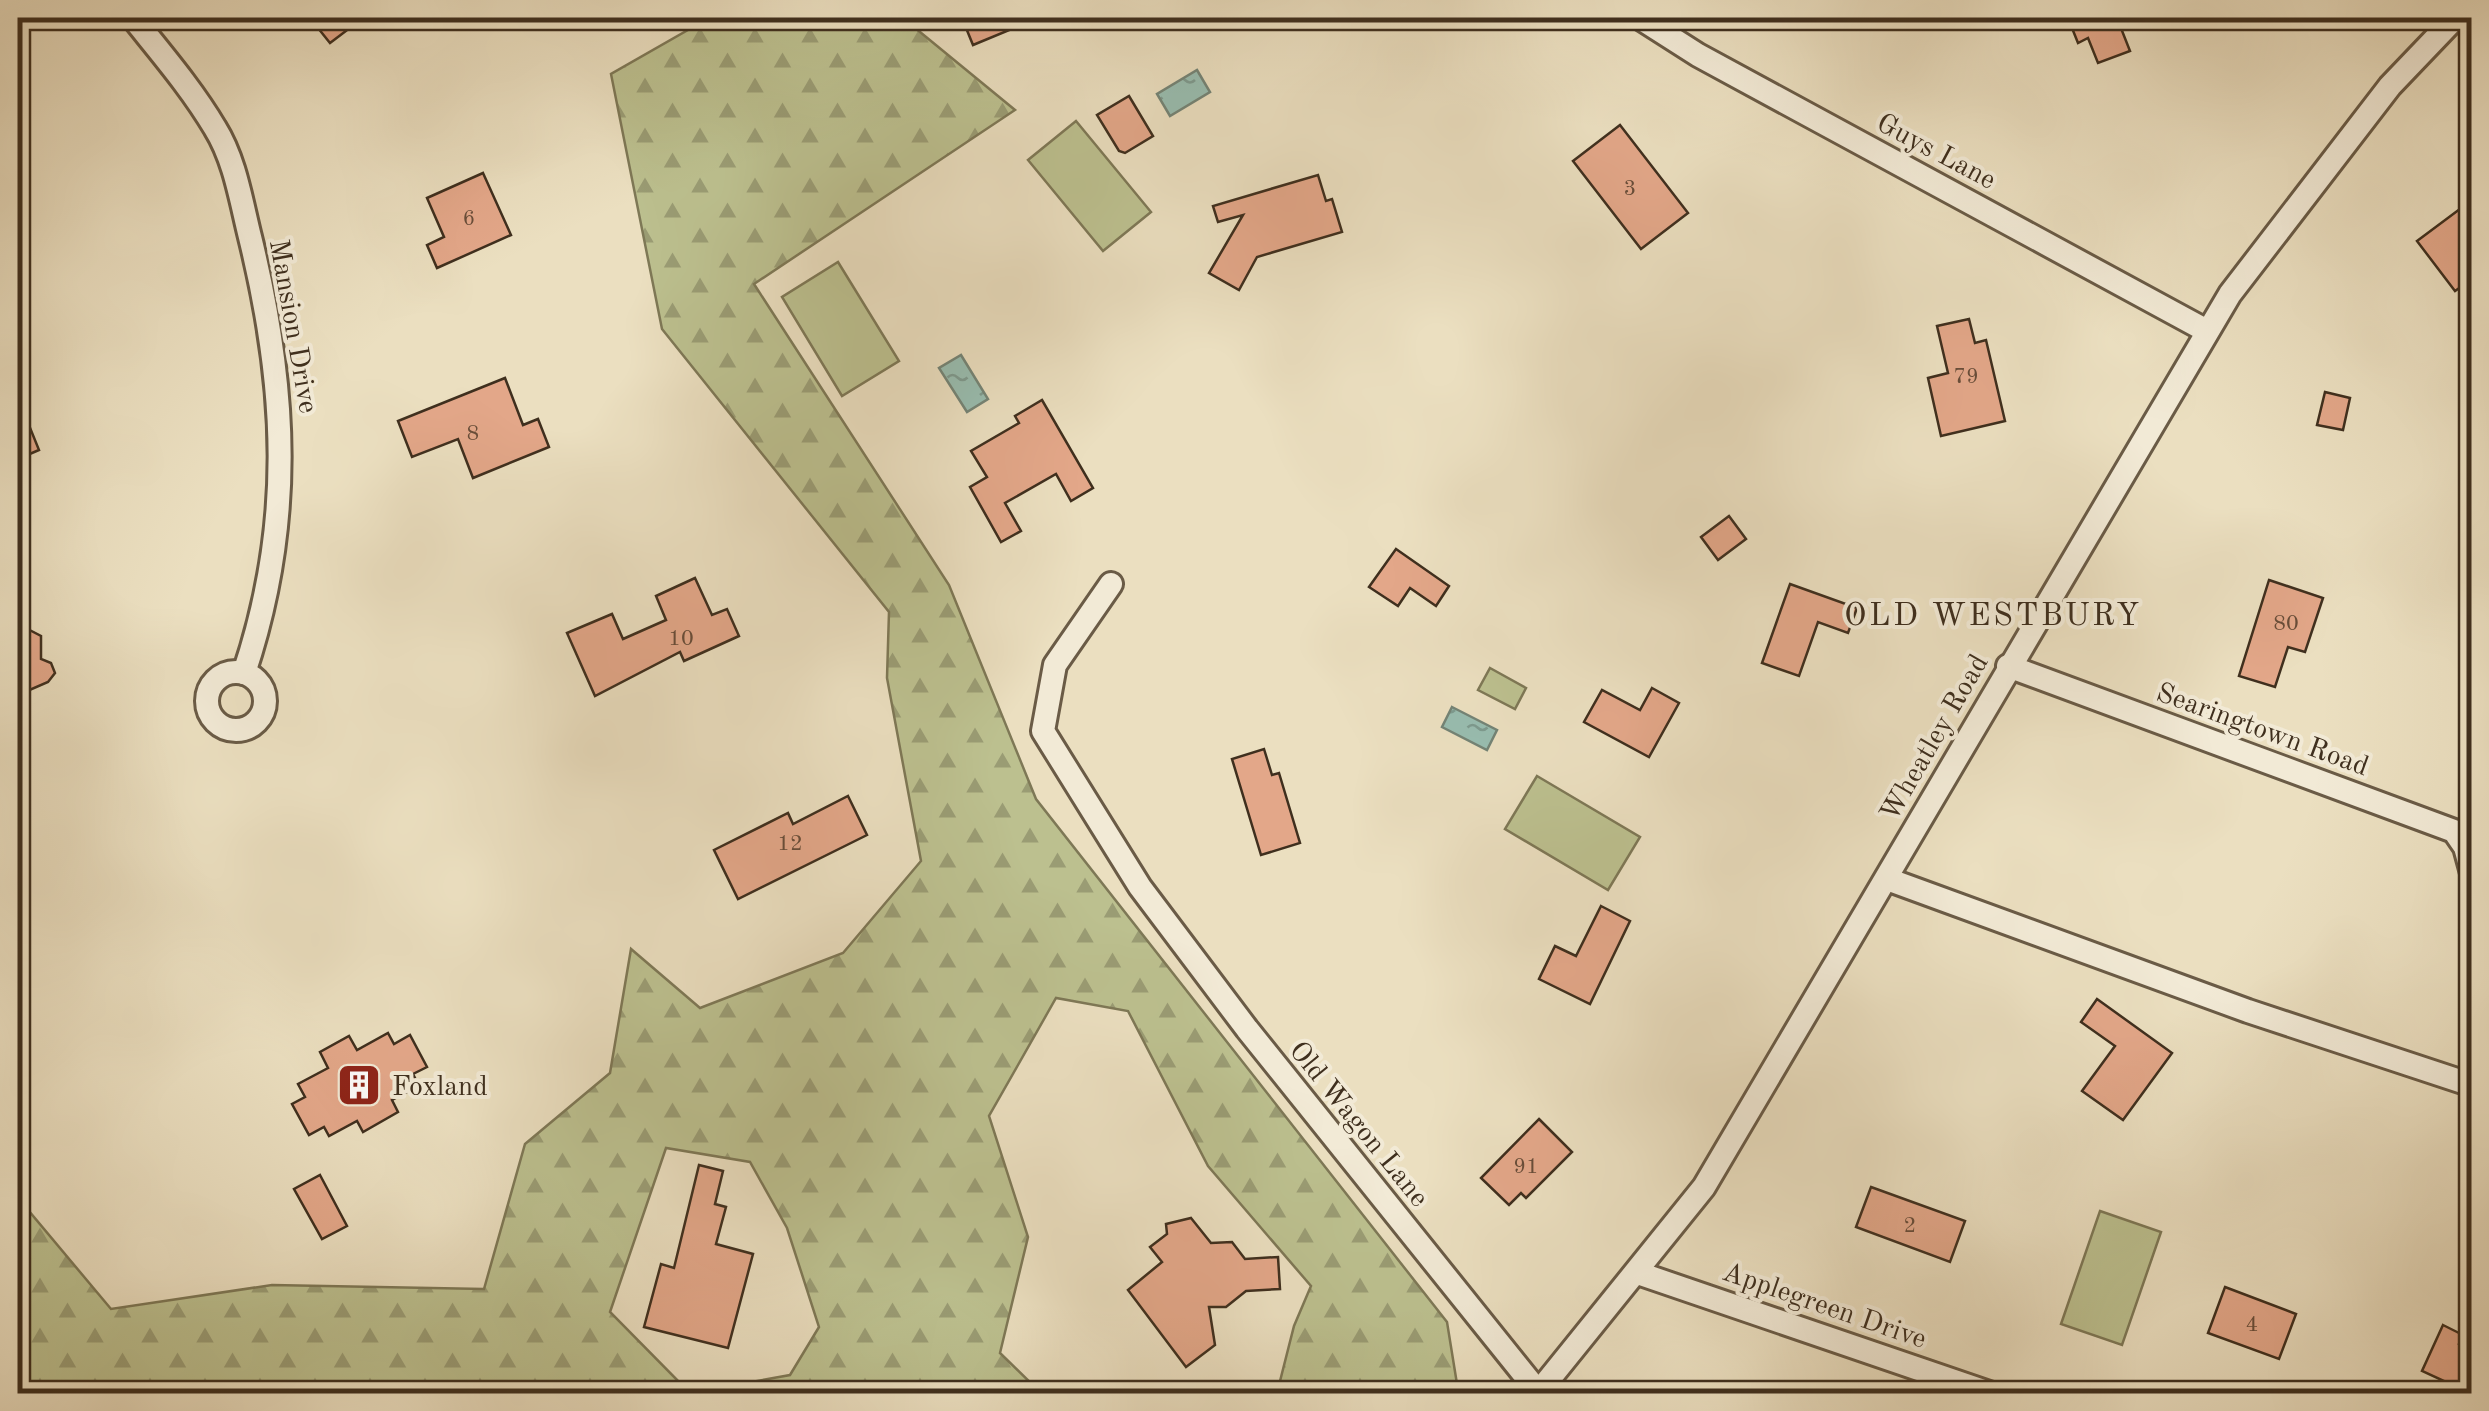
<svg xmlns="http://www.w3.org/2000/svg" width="2489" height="1411" font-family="'Old Standard TT',serif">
<defs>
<pattern id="forest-firs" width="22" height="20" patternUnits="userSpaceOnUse" patternTransform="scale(2.5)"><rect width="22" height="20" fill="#bcc08f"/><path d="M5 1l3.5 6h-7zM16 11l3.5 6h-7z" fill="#9a9c74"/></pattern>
<pattern id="water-ripples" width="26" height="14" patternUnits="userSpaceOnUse" patternTransform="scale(2.5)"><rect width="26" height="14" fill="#98bdb0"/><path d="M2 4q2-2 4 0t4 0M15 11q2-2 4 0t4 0" fill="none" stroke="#7d9a8f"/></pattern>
</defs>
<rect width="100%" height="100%" fill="#ebdfc0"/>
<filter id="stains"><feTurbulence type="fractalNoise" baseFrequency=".002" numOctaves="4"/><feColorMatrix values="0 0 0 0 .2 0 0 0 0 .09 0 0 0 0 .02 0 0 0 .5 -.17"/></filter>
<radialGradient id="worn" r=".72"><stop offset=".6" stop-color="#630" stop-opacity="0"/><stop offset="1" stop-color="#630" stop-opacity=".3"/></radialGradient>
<path fill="url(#forest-firs)" stroke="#7e7856" stroke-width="2.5" d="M709 18H903L1015 110 754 284 949 585 1036 799 1447 1322 1457 1384 1445 1393H1277L1294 1326 1311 1286 1208 1166 1128 1011 1056 998 989 1116 1028 1237 1000 1353 1041 1393H691L790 1375 819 1327 787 1228 750 1162 666 1148 610 1312 690 1393H18V1198L111 1309 272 1285 484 1289 525 1144 610 1073 631 949 700 1008 843 953 921 861 887 678 889 612 662 329 611 74Z"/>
<g fill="#bcc08f" stroke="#7e7856" stroke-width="2.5">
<path d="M1076 121 1151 212 1103 251 1028 160Z"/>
<path d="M838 262 899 361 842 396 782 297Z"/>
<path d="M1490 668 1526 688 1515 709 1478 690Z"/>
<path d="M1537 776 1640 837 1608 890 1505 829Z"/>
<path d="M2100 1211 2161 1232 2122 1345 2061 1324Z"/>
</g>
<g fill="url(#water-ripples)" stroke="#748476" stroke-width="2.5">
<path d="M1197 70 1210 92 1170 116 1157 94Z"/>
<path d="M961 355 988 399 967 412 939 368Z"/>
<path d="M1452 707 1497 730 1487 750 1442 727Z"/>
</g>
<g fill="#e3a789" stroke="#3f2f1e" stroke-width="2.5">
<path d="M310 18H363L330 43Z"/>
<path d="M962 18H1038L973 45Z"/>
<path d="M2068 18H2117L2130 51 2098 63 2088 38 2078 43Z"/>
<path d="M1129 96 1153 136 1125 153 1119 151 1097 115Z"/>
<path d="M1620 125 1688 213 1641 249 1573 161Z"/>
<path d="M483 173 511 235 437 268 427 245 444 237 427 198Z"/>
<path d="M1318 175 1326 201 1332 199 1342 232 1257 257 1239 290 1209 273 1243 215 1218 222 1213 206Z"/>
<path d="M2472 200V279L2455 291 2417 241Z"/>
<path d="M1969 319 1975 343 1986 340 2005 421 1941 436 1928 378 1948 373 1937 326Z"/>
<path d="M505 378 523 425 538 419 549 447 473 478 458 439 412 457 398 421Z"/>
<path d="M2325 392 2350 398 2343 430 2317 425Z"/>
<path d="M18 398 39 450 18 459Z"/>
<path d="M1042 400 1093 488 1071 501 1056 474 1005 503 1021 531 1001 542 970 487 987 477 971 451 1019 423 1015 416Z"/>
<path d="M1729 516 1746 539 1718 560 1701 537Z"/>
<path d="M1396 549 1449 586 1436 606 1410 588 1398 606 1369 587Z"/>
<path d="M695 578 712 615 727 609 739 636 684 661 680 652 595 696 567 633 612 614 623 639 666 620 656 596Z"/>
<path d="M2269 580 2323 598 2305 652 2288 647 2275 687 2239 676Z"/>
<path d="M1790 584 1857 608 1848 633 1818 622 1799 676 1762 663Z"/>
<path d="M18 624 41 636V659L51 663 55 673 48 682 18 695Z"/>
<path d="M1652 688 1679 703 1649 757 1584 722 1602 690 1640 710Z"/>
<path d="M1264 749 1272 775 1279 773 1300 843 1261 855 1232 759Z"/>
<path d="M848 796 867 835 738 899 714 850 788 813 793 824Z"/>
<path d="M1601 906 1630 921 1590 1004 1539 979 1555 946 1576 956Z"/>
<path d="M2097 999 2172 1053 2123 1120 2082 1091 2115 1046 2081 1022Z"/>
<path d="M388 1033 394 1044 410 1035 427 1067 413 1074 419 1086 392 1100 398 1112 363 1132 357 1121 329 1136 324 1127 309 1135 292 1104 305 1097 298 1084 328 1068 320 1052 349 1036 357 1050Z"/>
<path d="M1539 1119 1572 1152 1526 1198 1521 1193 1509 1205 1481 1178Z"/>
<path d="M699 1165 723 1171 715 1204 726 1207 716 1244 753 1254 728 1348 644 1327 661 1264 674 1268Z"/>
<path d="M320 1175 347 1226 322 1239 294 1189Z"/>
<path d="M1871 1187 1965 1221 1950 1262 1856 1227Z"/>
<path d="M1191 1218 1211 1243 1232 1242 1245 1259 1278 1257 1280 1289 1246 1291 1226 1307H1209L1215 1345 1186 1367 1128 1290 1162 1262 1150 1247 1167 1234 1166 1224Z"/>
<path d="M2225 1287 2296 1314 2279 1359 2208 1333Z"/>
<path d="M2443 1325 2463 1335 2459 1344 2472 1350V1394L2422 1371Z"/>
</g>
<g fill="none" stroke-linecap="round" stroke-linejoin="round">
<g stroke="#6a5b46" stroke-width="28">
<g id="minor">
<path d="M133 18C161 53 192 89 215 128 235 160 241 201 250 237 287 388 294 524 244 673"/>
<path d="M1640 18 1698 55 2207 331"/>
<path d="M1111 584 1055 665 1043 731 1140 887 1247 1029 1539 1393"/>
<path d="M2008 666 2454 831 2465 847 2472 873"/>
<circle cx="236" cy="701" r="29"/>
<path d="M1887 879 2248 1011 2472 1085"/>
<path d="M1638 1273 1992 1394"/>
<path d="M1537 1394 1704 1187 2230 294 2390 86 2455 18"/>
</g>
</g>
<use href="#minor" stroke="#f2ead6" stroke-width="22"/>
</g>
<defs>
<g id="building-square" transform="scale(2.25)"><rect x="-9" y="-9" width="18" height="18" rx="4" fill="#8f2418" stroke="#f2ead6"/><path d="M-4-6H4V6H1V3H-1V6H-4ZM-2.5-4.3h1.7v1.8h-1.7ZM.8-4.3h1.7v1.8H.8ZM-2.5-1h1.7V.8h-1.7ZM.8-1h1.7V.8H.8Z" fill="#fff"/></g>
</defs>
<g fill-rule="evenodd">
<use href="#building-square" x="359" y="1085"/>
</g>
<g text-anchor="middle" stroke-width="8" stroke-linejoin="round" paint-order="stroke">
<g font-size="22" fill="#684d39">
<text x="1630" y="195">3</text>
<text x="469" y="225">6</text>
<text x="1966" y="383">79</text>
<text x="473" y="440">8</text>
<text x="2286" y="630">80</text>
<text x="681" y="645">10</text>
<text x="790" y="850">12</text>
<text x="1526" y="1173">91</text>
<text x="1910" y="1232">2</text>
<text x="2252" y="1331">4</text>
</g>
<g font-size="28" fill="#3f2f1e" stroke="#f2ead6">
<text transform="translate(1937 150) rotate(28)" y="10">Guys Lane</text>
<text transform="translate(295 326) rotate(80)" y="10">Mansion Drive</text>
<text transform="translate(2263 728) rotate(20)" y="10">Searingtown Road</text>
<text transform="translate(1933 737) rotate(-60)" y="10">Wheatley Road</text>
<text transform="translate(1360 1123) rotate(51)" y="10">Old Wagon Lane</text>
<text transform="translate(1825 1304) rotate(19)" y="10">Applegreen Drive</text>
</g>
<g font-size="28" fill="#3f2f1e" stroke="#f2ead6" text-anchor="start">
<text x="392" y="1095">Foxland</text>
</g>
<g font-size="32" letter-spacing="2.5" fill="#3f2f1e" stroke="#f2ead6">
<text x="1993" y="625">OLD WESTBURY</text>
</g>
</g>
<rect width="2489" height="1411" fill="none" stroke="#ebdfc0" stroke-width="60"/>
<rect x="20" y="20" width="2449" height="1371" fill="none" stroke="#3f2f1e" stroke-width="5"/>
<rect x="30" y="30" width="2429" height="1351" fill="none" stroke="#3f2f1e" stroke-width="2.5"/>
<rect width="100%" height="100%" filter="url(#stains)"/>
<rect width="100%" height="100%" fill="url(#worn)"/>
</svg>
